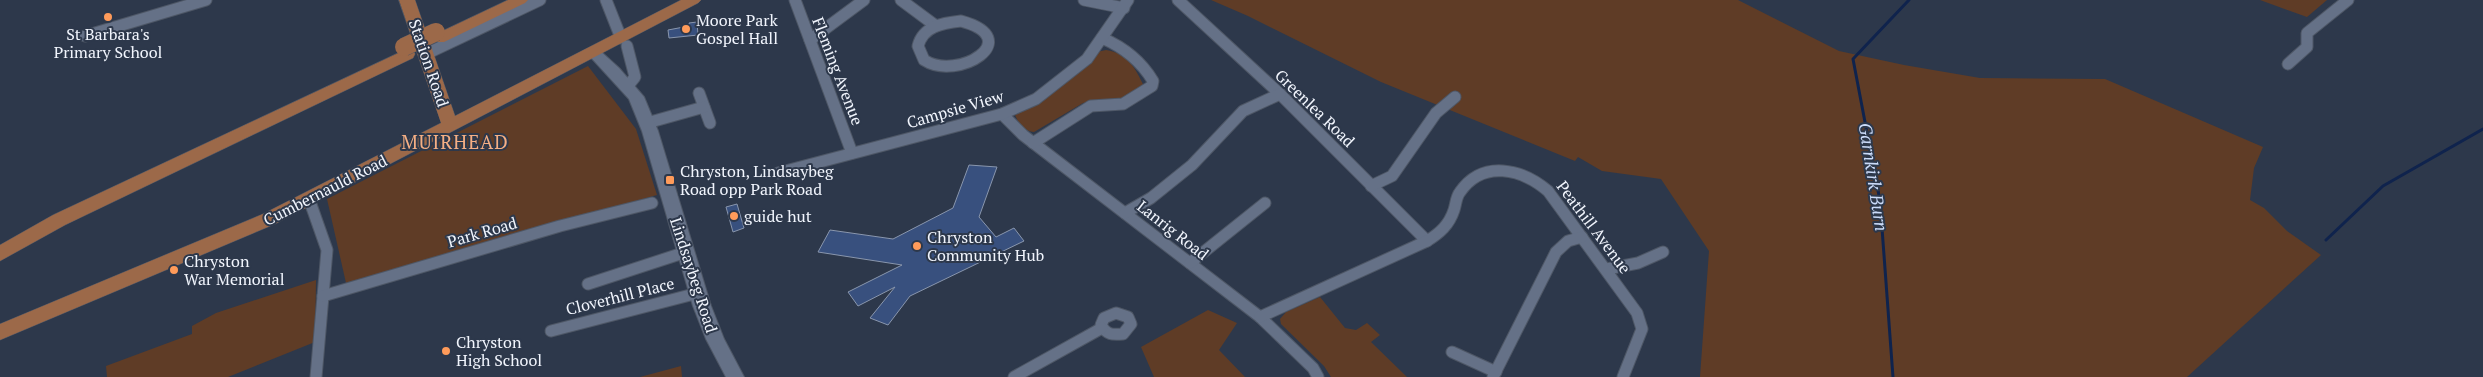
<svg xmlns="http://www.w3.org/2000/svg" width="2483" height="377" font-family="'PT Serif',serif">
<rect width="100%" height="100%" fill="#2d384b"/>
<g fill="#5f3c26">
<path d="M1211 0H1738L1839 51 1904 65 1980 78 2105 79 2263 147 2254 168 2250 200 2264 208 2287 231 2321 255 2187 377H1700L1709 251 1661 179 1602 171 1578 157 1575 161 1381 82 1248 16Z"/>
<path d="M2260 0H2327L2307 17Z"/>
<path d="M1106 50C1128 53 1135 68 1144 86L1124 98 1083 103 1034 132C1024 131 1019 124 1015 115L1041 98 1097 52Z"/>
<path d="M588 66 636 129 657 195 346 283 327 199Z"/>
<path d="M316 280 315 342 228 377H107L106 366 192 334V326L216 313Z"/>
<path d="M1320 297 1345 328 1356 330 1367 323 1380 335 1371 342 1407 377H1331L1324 366 1281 324 1280 319 1286 312Z"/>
<path d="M1208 310 1237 323 1219 350 1245 377H1154L1141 347Z"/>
<path d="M681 366 682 377H640Z"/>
</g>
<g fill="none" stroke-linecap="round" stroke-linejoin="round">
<g stroke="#0f234d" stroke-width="3">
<path d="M2326 240 2383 186 2483 129"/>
<path d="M1893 377 1880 201 1853 59 1909 0"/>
</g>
</g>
<g fill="#38507e" stroke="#8996ad">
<path d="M697 22 698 35 669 38 668 30 689 26V23Z"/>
<path d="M969 165 997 167 979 217 996 237 1014 228 1024 241 910 296 888 325 870 318 895 287 858 306 848 292 902 265 818 252 830 230 893 239 953 208Z"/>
<path d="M737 204 744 228 733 232 726 207Z"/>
</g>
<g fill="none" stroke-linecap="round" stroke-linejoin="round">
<g stroke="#4e5766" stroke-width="13">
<g id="street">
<path d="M606 0 621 38"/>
<path d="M795 0 852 153"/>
<path d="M901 0 936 26"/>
<path d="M1084 0 1124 8"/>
<path d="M1178 0 1280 94 1427 241"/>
<path d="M961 21C1027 39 958 82 924 60L918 46C923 26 943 23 961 21Z"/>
<path d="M85 36 206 0"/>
<path d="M810 40 864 0"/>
<path d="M627 46 635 77 627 87"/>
<path d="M426 54 540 0"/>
<path d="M2288 64 2307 47V33L2348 0"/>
<path d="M699 93 710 123"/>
<path d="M1002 114 1023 135 1260 317 1313 368 1318 377"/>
<path d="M647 123 704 107"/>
<path d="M1033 143 1091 106 1123 104 1152 86 1153 81C1141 61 1123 47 1102 38"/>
<path d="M778 173 1002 114 1036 99 1087 59 1128 0"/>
<path d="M1371 186 1392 176 1436 113 1455 97"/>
<path d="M309 199 327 250 316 377"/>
<path d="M1125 213 1151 198 1192 165 1243 111 1280 94"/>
<path d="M1190 263 1265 203"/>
<path d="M1607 269 1638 263 1663 252"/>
<path d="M588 284 686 252"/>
<path d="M323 296 560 226 652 203"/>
<path d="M1116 313 1128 317 1131 324 1123 334C1112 335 1107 335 1101 325L1104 318Z"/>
<path d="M1260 317 1427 241C1440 233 1449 225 1454 210 1456 204 1456 197 1460 192 1483 159 1522 169 1548 191L1637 313 1642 329 1623 377"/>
<path d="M551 331 698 293"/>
<path d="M1452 352 1496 372"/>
<path d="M1014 377 1102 328"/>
<path d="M1493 377 1556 252 1568 241 1582 237"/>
</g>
</g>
<g stroke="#4e5766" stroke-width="2">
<path id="secondary" d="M593 47 598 49 619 68 644 97 658 131 711 306 724 339 744 377H726L706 339 693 306 642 131 629 99 586 52Z"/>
</g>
<g stroke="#4e5766" stroke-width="1">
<g id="primary">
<path d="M399 0H415L455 116 681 0H701L698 3 275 224 0 340V324L263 214 441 123Z"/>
<path d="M508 0H528L525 3 444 42H432L430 39 432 36Z"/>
<path d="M407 49 413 50 415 54 413 58 65 225 0 261V245L53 215Z"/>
</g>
</g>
<use href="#street" stroke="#657187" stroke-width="11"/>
<use href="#secondary" fill="#657187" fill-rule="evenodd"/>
<use href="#primary" fill="#9c6949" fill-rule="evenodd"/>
<g stroke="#4e5766" stroke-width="19" stroke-linecap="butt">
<path id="primary-bridge" d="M404 47 436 32"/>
</g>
<use href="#primary-bridge" stroke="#9c6949" stroke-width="18"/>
</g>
<g fill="#ff9b5a" stroke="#2d384b" stroke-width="2">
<circle cx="108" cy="17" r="5"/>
<circle cx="686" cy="29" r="5"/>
<rect x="665" y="175" width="10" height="10" rx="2.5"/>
<circle cx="734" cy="216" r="5"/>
<circle cx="917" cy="246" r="5"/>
<circle cx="174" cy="270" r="5"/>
<circle cx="446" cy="351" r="5"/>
</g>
<g text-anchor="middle" stroke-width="4" stroke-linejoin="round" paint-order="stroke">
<g font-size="16" fill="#f1f5fd" stroke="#2d384b" text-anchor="start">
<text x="696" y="26">Moore Park<tspan x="696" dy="18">Gospel Hall</tspan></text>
<text x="108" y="40" text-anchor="middle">St Barbara's<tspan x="108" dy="18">Primary School</tspan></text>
<text x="680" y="177">Chryston, Lindsaybeg<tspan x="680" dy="18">Road opp Park Road</tspan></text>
<text x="744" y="222">guide hut</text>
<text x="927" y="243">Chryston<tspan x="927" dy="18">Community Hub</tspan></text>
<text x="184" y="267">Chryston<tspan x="184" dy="18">War Memorial</tspan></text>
<text x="456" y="348">Chryston<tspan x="456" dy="18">High School</tspan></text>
</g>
<g font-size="16" fill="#f1f5fd" stroke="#2d384b">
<text transform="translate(429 63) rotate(71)" y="6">Station Road</text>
<text transform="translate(838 71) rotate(69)" y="6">Fleming Avenue</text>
<text transform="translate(1315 108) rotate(44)" y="6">Greenlea Road</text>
<text transform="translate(955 109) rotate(-16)" y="6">Campsie View</text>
<text transform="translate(325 190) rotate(-27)" y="6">Cumbernauld Road</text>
<text transform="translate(1594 227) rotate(53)" y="6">Peathill Avenue</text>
<text transform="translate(1173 230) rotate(38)" y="6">Lanrig Road</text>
<text transform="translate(482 232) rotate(-16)" y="6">Park Road</text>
<text transform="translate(694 275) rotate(72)" y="6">Lindsaybeg Road</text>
<text transform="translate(620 296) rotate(-14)" y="6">Cloverhill Place</text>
</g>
<g font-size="18" font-style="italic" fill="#cbdbf9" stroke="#2d384b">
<text transform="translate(1873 177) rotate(81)" y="6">Garnkirk Burn</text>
</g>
<g font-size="19" letter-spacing="1" fill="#f5af84" stroke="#2d384b">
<text x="455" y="149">MUIRHEAD</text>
</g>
</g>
</svg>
